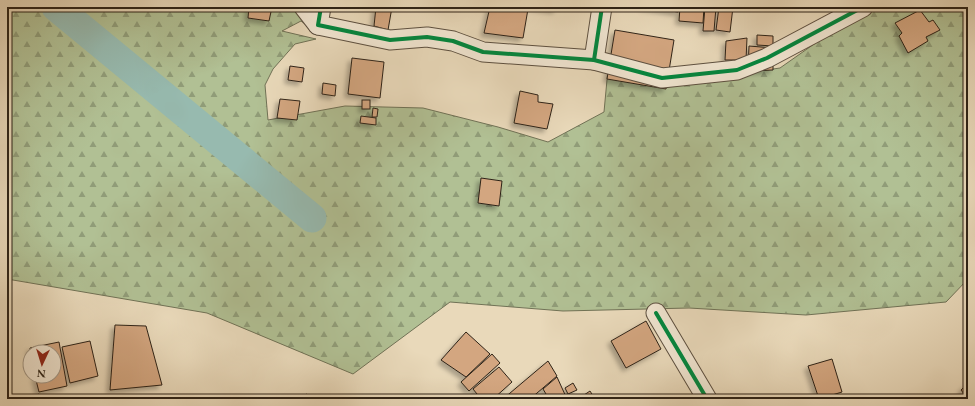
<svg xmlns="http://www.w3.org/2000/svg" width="975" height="406" font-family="'EB Garamond',serif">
<defs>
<pattern id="forest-firs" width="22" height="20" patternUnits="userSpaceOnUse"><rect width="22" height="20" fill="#b1c094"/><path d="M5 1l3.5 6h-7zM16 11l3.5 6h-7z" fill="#909c78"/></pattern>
<filter id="shadow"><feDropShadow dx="-3.5" dy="3.5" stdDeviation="2" flood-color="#0004"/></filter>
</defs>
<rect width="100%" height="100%" fill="#e9d9ba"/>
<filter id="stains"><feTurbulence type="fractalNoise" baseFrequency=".005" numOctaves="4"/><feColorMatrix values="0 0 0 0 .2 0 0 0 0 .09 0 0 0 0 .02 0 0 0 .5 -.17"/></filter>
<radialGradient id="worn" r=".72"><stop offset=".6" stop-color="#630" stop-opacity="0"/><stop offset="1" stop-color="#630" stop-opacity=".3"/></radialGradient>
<path fill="url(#forest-firs)" stroke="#707256" d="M7 7H325L309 27 301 21 282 31 316 39 295 44 273 69 265 85 268 120 345 106 423 108 498 127 548 142 604 112 608 69 704 79 780 68 834 30 872 7H968V279L946 302 806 315 689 308 563 311 450 302 353 374 207 313 7 279Z"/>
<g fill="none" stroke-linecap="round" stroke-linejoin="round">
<path stroke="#97baaf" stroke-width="29" d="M56 7 312 218"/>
</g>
<g fill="#d3a680" stroke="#2e2317" filter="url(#shadow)">
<path d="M249 7H272L269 21 248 18Z"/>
<path d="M376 7H392L388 30 374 26Z"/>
<path d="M490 7H517L528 9 523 38 484 33Z"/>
<path d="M534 7H557L556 10Z"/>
<path d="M643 7H678V12Z"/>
<path d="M680 7H704L703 23 679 21Z"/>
<path d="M705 7H716L714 31H703Z"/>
<path d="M719 7H733L730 32 716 30Z"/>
<path d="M920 10 929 22 933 20 940 30 926 37 928 41 908 53 899 36 902 33 895 23Z"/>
<path d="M615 30 674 40 666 89 607 79Z"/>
<path d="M757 35 773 36V46L757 45Z"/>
<path d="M747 38 746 60H725L726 41Z"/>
<path d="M749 46 773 48V70L748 71Z"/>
<path d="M352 58 384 62 380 98 348 94Z"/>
<path d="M290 66 304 68 302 82 288 80Z"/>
<path d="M323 83 336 85 335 96 322 94Z"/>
<path d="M520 91 538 95V102L553 104 547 129 514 123Z"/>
<path d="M280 99 300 101 297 120 277 118Z"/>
<rect x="362" y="100" width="8" height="9"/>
<path d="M373 108 378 109 377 117H372Z"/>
<path d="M361 116 376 118V125L360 123Z"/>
<path d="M481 178 502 181 499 206 478 203Z"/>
<path d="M646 321 661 349 626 368 611 341Z"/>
<path d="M115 325 146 326 162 385 110 390Z"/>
<path d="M466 332 490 354 466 377 441 360Z"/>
<path d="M90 341 98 376 70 383 62 347Z"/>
<path d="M59 342 67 386 39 392 35 376H54V352H30V348Z"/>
<path d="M492 354 500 363 469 391 461 382Z"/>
<path d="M832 359 842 392 819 399 808 366Z"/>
<path d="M548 361 557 376 530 399H503Z"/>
<path d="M499 367 512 382 493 399H481L473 389Z"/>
<path d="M557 377 567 399H549L543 389Z"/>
<path d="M573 383 577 390 568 394 565 388Z"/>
<path d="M968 383V399L961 390Z"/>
<path d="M590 391 595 399H578Z"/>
<path d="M39 394 41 399H23Z"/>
<path d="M307 394 309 399H296Z"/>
</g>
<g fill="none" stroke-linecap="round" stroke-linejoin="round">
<g stroke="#5d5040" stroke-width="21">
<g id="minor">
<path d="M304 7 318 25"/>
<path d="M321 7 318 25 390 40 427 37 453 41 483 52 594 60"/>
<path d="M602 7 594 60 662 78 737 70 767 58 863 7"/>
<path d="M656 313 707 399"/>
</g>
</g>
<use href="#minor" stroke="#f1e6d2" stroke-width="19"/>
<g stroke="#f1e6d2" stroke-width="6">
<g id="cycleway">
<path d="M321 7 318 25 390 40 427 37 453 41 483 52 594 60"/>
<path d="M602 7 594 60 662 78 737 70 767 58 863 7"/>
<path d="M656 313 707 399"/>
</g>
</g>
<use href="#cycleway" stroke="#00873e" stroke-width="4"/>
</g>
<rect width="975" height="406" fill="none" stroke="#e9d9ba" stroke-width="24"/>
<rect x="8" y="8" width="959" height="390" fill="none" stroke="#2e2317" stroke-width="2"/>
<rect x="12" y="12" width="951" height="382" fill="none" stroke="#2e2317"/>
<g transform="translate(42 364) rotate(184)"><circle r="19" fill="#f1e6d2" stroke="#a39887"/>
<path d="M0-3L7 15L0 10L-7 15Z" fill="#8f2418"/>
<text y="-6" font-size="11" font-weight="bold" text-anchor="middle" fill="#2e2317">N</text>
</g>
<rect width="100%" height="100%" filter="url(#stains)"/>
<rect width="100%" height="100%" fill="url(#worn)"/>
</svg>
